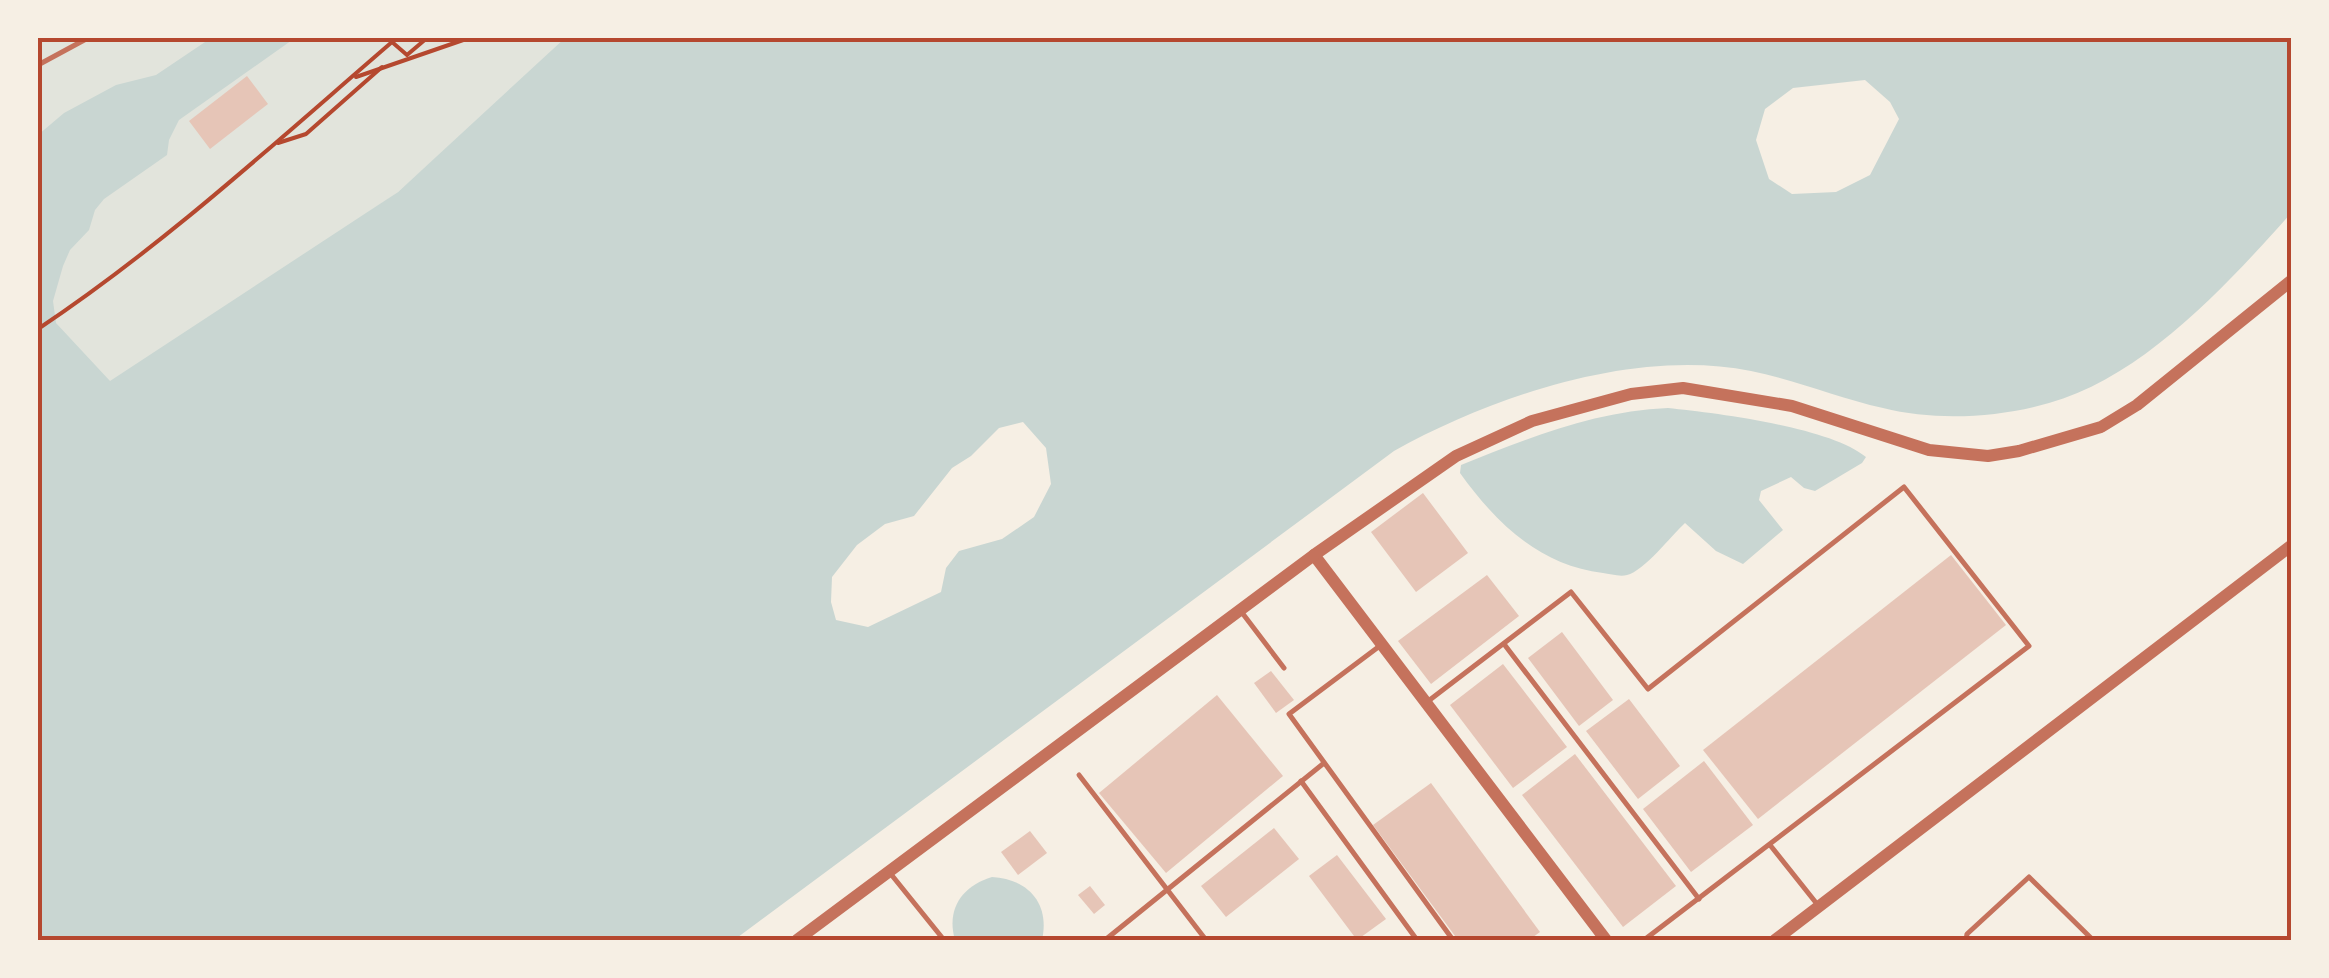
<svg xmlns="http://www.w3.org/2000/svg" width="2329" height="978" font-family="Cabin,sans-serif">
<rect width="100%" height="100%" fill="#f6efe4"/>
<path fill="#e2e4dc" d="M46 38H568L398 192 38 437V43Z"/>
<g fill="#c9d6d2" fill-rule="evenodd">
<path d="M211 38H295L179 120 169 140 167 155 104 199 95 210 89 230 70 250 63 266 53 301 56 323 110 381 398 192 565 38H2291V213C2228 284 2143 377 2049 403 1997 418 1935 421 1883 408 1839 398 1796 380 1751 371 1636 348 1495 395 1394 451L734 940H38V135L64 113 116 85 156 75ZM1865 80 1890 102 1899 119 1870 175 1836 192 1792 194 1769 179 1756 140 1765 109 1793 88ZM1023 422 1046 448 1051 484 1034 517 1002 539 959 551 946 568 941 592 868 627 836 620 831 602 832 577 857 545 885 524 914 516 952 468 971 456 999 428Z"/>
<path d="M1668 408C1716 413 1830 427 1866 457L1862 463 1815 491 1804 488 1791 477 1761 491 1759 500 1783 530 1743 564 1716 551 1685 523C1671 536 1644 571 1627 575 1620 577 1610 574 1603 573 1540 566 1496 523 1460 473L1461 465C1528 438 1595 411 1668 408Z"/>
<path d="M992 877C1029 879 1050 904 1042 940H955C946 909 962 886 992 877Z"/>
</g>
<g fill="#e6c5b7">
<path d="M247 76 268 104 210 149 189 121Z"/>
<path d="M1423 493 1468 553 1416 592 1371 532Z"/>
<path d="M1951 555 2006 625 1758 819 1703 750Z"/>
<path d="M1487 575 1519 616 1431 684 1398 641Z"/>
<path d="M1562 632 1613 700 1579 726 1528 658Z"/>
<path d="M1503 664 1567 747 1513 788 1450 705Z"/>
<path d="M1271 671 1294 700 1276 713 1254 683Z"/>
<path d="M1217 695 1283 776 1166 873 1099 793Z"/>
<path d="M1629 699 1680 766 1638 799 1586 731Z"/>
<path d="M1575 754 1676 886 1623 927 1522 795Z"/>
<path d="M1704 761 1753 825 1691 872 1643 809Z"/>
<path d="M1431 783 1540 932 1529 940H1458L1373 825Z"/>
<path d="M1274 828 1299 859 1226 917 1201 886Z"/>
<path d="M1030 831 1047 853 1018 875 1001 852Z"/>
<path d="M1337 855 1386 919 1357 940 1309 876Z"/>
<path d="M1090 886 1105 905 1094 914 1078 895Z"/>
</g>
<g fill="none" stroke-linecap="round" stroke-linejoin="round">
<g stroke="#b5482f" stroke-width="4">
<path d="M356 77 469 38"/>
<path d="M278 143 306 134 382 67"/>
<path d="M38 329C164 245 277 141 392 42L407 55 427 38"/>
</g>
<g stroke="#c5725c" stroke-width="5">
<path d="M38 65 88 38"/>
<path d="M1240 610 1284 668"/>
<path d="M1504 644 1699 899"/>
<path d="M1381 645 1289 714 1453 940"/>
<path d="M1427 702 1571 592 1648 689 1904 487 2029 646 1644 940"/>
<path d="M1079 775 1206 940"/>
<path d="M1301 781 1417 940"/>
<path d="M1770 845 1817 904"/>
<path d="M890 873 944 940"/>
<path d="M1105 940 1324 763"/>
<path d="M1966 940 1967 934 2029 877 2093 940"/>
</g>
<g stroke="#c5725c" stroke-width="12">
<path d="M1314 555 1606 940"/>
<path d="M797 940 1314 555 1456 456 1532 421 1631 394 1683 388 1792 406 1929 450 1988 456 2019 451 2101 427 2137 405 2292 280"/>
<path d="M1775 940 2292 545"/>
</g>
</g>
<rect width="2329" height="978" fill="none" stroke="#f6efe4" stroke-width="80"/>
<rect x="40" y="40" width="2249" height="898" fill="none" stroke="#b5482f" stroke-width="4"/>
</svg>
